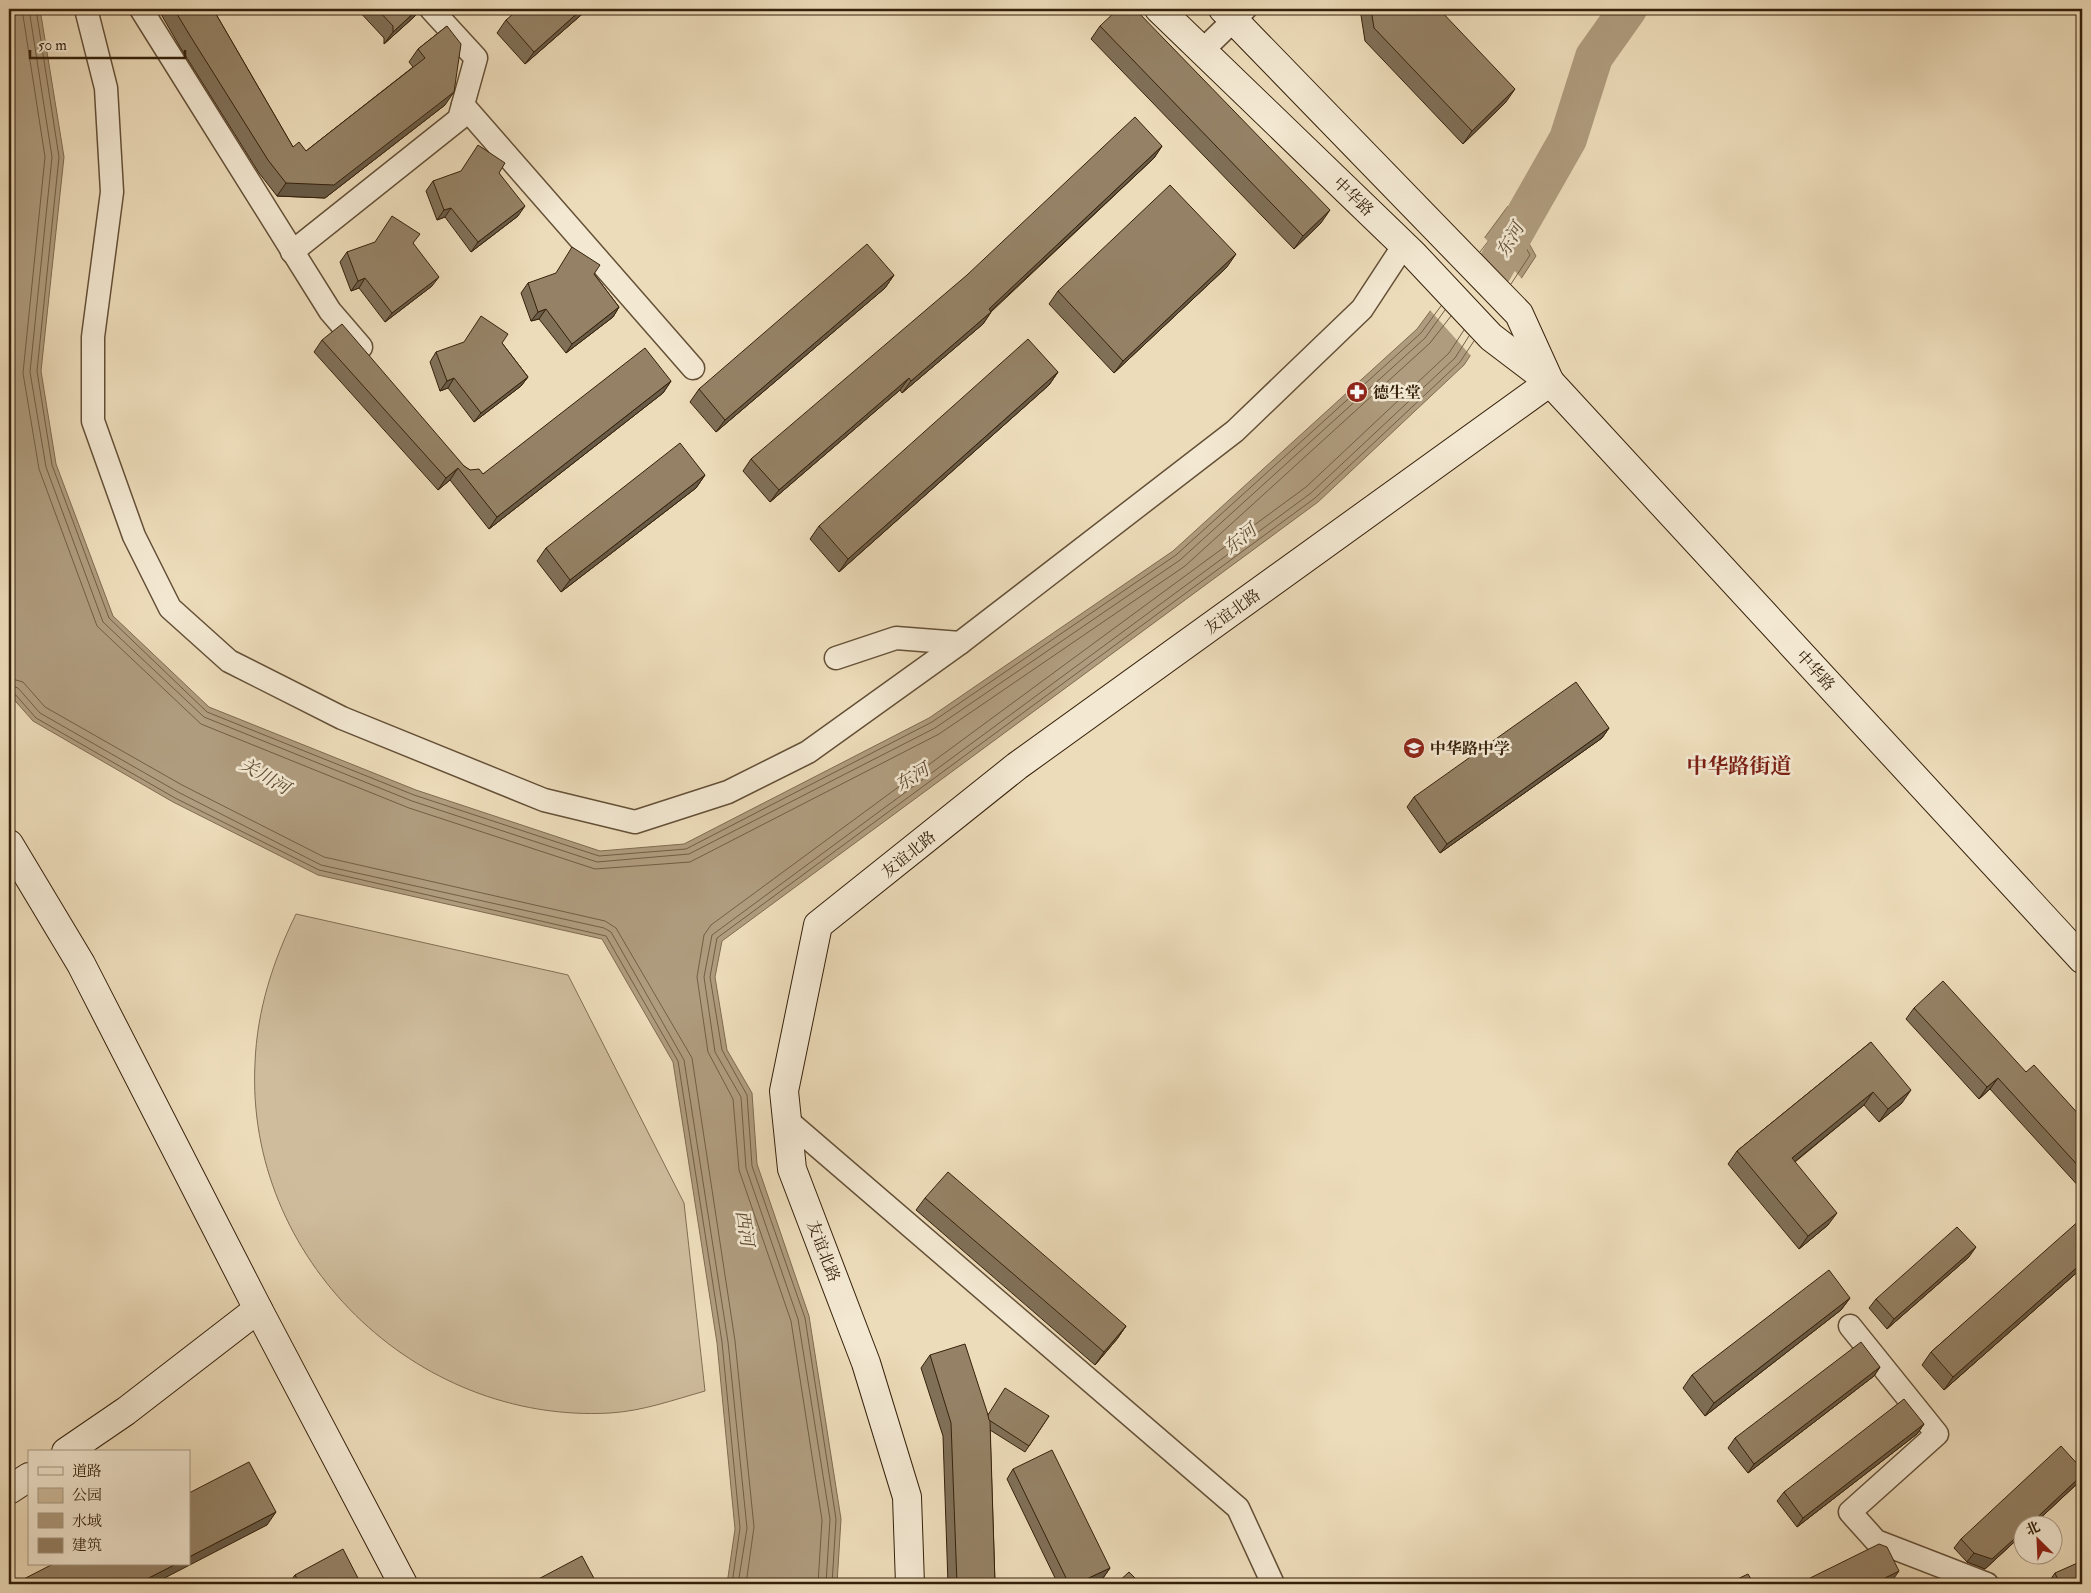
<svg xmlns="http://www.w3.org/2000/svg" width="2091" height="1593" font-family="'IM FELL Double Pica','Noto Serif SC',serif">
<rect width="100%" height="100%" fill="#eddcba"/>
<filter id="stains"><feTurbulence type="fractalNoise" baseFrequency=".004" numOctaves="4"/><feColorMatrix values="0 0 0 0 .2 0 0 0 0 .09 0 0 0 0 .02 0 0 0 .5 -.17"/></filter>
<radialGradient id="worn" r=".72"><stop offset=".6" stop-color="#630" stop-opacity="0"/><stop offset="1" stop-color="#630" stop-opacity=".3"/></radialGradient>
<path fill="#cebc9c" stroke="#826e54" d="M296 914 568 975 684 1203 705 1391C673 1400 643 1411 610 1413 415 1424 245 1258 255 1063 257 1010 273 961 296 914Z"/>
<path fill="#af9c7e" stroke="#7f6b50" d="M9 9H40L64 157 41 371 56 464 113 616 209 707 416 790 600 851 684 844 929 718 1173 551 1417 329 1508 206 1536 256 1464 365 1318 502 722 941 715 977 727 1050 752 1093 757 1164 809 1316 841 1519 837 1584H727L735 1529 717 1343 673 1062 602 939 318 875 173 802 33 721 9 694Z"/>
<path fill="#eddcba" d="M1483 236 1523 280 1472 357 1429 309Z"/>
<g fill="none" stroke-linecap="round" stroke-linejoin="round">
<g stroke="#725e44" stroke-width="1">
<path d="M22 9 45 157 23 373 39 469 97 626 201 724 409 808 595 869 690 862 939 734 1185 566 1430 343 1451 316"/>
<path d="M29 9 52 157 30 372 46 467 103 622 204 717 412 801 597 862 689 854 935 728 1180 560 1425 338 1445 310"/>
<path d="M36 9 59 157 37 371 52 465 109 618 207 712 414 795 599 856 686 849 932 722 1176 555 1421 333 1441 306"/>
<path d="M1480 252 1506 218H1509L1530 255 1511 284"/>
<path d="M1485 257 1505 229H1508L1523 255 1507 280"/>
<path d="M1490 262 1504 243H1508L1514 255 1501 274"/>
<path d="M9 678 23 682 45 707 182 785 324 857 605 921 616 928 692 1058 735 1341 754 1527 746 1584"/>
<path d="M9 685 18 688 40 713 178 792 321 865 604 928 611 932 684 1060 728 1342 747 1528 738 1584"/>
<path d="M9 691 14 693 36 718 175 798 319 870 606 936 678 1061 722 1342 740 1528 732 1584"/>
<path d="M818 1584 822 1520 791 1321 739 1170 733 1099 708 1052 697 977 704 935 711 925 1306 487 1449 353 1464 330"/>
<path d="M826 1584 830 1519 798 1319 746 1168 741 1097 715 1052 704 977 712 935 1311 493 1455 358 1469 336"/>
<path d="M832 1584 836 1519 805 1318 752 1166 747 1095 722 1050 710 977 717 938 1315 498 1460 362 1474 341"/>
</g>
<path stroke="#af9c7e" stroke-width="38" d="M1494 269 1568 139 1594 57 1628 9"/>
<g stroke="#645037" stroke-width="25">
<g id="street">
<path d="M86 9 106 88 112 192 93 337V421L134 536 170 608 229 661 342 718 544 800 635 822 728 792 808 752 960 643"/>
<path d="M141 9 330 311 361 347"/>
<path d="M1204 49 1245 9"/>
<path d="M463 105 693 368"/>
<path d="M292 252 459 119 476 58 431 9"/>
<path d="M836 658 896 638 960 643 1235 431 1362 309 1404 245"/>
<path d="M787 1120 1238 1508 1273 1584"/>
<path d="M1850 1326 1937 1434 1850 1512 1876 1541 1987 1584"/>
</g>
</g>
<g stroke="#36210b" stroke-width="30">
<g id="secondary">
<path d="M1159 9 1413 254 1491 337 1550 382 2082 959"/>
<path d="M1223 9 1519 314 1549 380"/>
<path d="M9 844 81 964 258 1309 403 1584"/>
<path d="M66 1452 126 1411 258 1309"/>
<path d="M9 1490 29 1477"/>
<path d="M910 1584 907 1497 866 1363 792 1169 784 1091 818 925 1017 766 1550 382"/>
</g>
</g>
<use href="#street" stroke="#f3e8d2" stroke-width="22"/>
<use href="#secondary" stroke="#f3e8d2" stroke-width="28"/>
</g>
<g fill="#807058" stroke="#36210b">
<path d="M158 9H213L293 147 306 151 413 67 409 62 418 49 447 26 445 105 325 198 277 196 259 173 180 47Z"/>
<path d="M357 9H420L414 17 384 44V38Z"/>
<path d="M588 9 525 64 497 33 506 20Z"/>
<path d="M1360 9H1439L1506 102 1463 144 1365 41Z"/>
<path d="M1100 26 1321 223 1294 249 1091 39Z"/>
<path d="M1162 146 1154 158 991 312 983 324 902 393 900 390 770 502 743 471 751 459Z"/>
<path d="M499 173 518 216 471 252 445 217 437 220 426 191 433 181Z"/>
<path d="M413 243 432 286 385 322 359 288 351 291 340 262 347 252Z"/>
<path d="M1227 267 1114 373 1049 304 1058 291Z"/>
<path d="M594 274 619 307 613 317 566 353 539 319 531 321 521 293 528 283Z"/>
<path d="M894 275 885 288 716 432 690 402 699 389Z"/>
<path d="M322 340 464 466 470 470 483 474 671 381 663 393 489 529 450 480 438 490 314 352Z"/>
<path d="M502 343 528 377 521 386 474 422 448 388 440 391 430 362 436 352Z"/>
<path d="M1058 372 1049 385 839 572 810 539 819 526Z"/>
<path d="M705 475 696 488 561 592 537 561 546 548Z"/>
<path d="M1609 728 1602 738 1440 853 1407 807 1414 797Z"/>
<path d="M1914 1008 2026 1072 2082 1118V1190L1990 1089 1979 1099 1906 1019Z"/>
<path d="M1871 1042 1902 1103 1879 1122 1864 1105 1795 1162 1828 1225 1799 1249 1728 1164 1737 1151Z"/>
<path d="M925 1198 1126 1326 1117 1339 1095 1365 916 1210Z"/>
<path d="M2082 1220V1268L1944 1390 1922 1365 1931 1352Z"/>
<path d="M1969 1257 1887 1329 1869 1308 1876 1299Z"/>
<path d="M1850 1298 1841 1310 1705 1416 1683 1388 1692 1375Z"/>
<path d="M930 1355 988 1414 1049 1416 1025 1452 990 1430 995 1584H948L943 1436 921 1368Z"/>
<path d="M1880 1367 1874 1376 1748 1473 1728 1448 1735 1438Z"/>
<path d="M1924 1424 1917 1434 1797 1527 1777 1501 1784 1492Z"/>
<path d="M1013 1469 1110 1568 1103 1578 1090 1584H1058L1007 1479Z"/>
<path d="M2079 1482 2032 1526H2024V1533L1985 1569 1967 1562 1954 1548 1961 1539Z"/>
<path d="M2055 1573 2082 1584H2049L2048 1583Z"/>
<path d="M295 1575 361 1584H288Z"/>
</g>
<g fill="#685b47" stroke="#36210b">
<path d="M418 9H420L414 17 384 44 393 32Z"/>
<path d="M582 9H588L525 64 534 52Z"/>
<path d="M1515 89 1506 102 1463 144 1472 131Z"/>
<path d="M454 92 445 105 325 198 277 196 286 183Z"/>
<path d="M1162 146 1154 158 980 321 989 309Z"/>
<path d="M525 206 518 216 471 252 478 242Z"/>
<path d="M451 208 445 217 437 220 444 210Z"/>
<path d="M1330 210 1321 223 1294 249 1303 236Z"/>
<path d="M1236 254 1227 267 1114 373 1123 361Z"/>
<path d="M894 275 885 288 716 432 725 420Z"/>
<path d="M439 277 432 286 385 322 392 313Z"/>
<path d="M365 278 359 288 351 291 358 281Z"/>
<path d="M619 307 613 317 566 353 572 344Z"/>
<path d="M546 309 539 319 531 321 538 312Z"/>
<path d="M991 312 983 324 902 393 911 381Z"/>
<path d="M1058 372 1049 385 839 572 848 559Z"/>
<path d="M528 377 521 386 474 422 481 413Z"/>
<path d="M454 378 448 388 440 391 447 381Z"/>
<path d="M909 378 900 390 770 502 779 490Z"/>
<path d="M671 381 663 393 489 529 497 517Z"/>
<path d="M458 468 450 480 438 490 446 478Z"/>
<path d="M705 475 696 488 561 592 570 580Z"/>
<path d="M1609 728 1602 738 1440 853 1447 844Z"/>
<path d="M1998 1078 1990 1089 1979 1099 1987 1087Z"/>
<path d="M1911 1090 1902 1103 1879 1122 1888 1109Z"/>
<path d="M1873 1092 1864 1105 1783 1171 1792 1158Z"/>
<path d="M1837 1213 1828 1225 1799 1249 1808 1236Z"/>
<path d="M1976 1247 1969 1257 1887 1329 1894 1319Z"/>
<path d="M2082 1263V1268L1944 1390 1953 1377Z"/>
<path d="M1850 1298 1841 1310 1705 1416 1714 1403Z"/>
<path d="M1126 1326 1117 1339 1095 1365 1104 1352Z"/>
<path d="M1880 1367 1874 1376 1748 1473 1754 1464Z"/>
<path d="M1924 1424 1917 1434 1797 1527 1803 1518Z"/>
<path d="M2082 1475V1477L2079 1482 2032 1526H2028Z"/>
<path d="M276 1512 267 1525 153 1584H137L176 1564H189V1557Z"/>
<path d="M2024 1530V1533L1985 1569 1967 1562 1974 1553Z"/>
<path d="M1110 1568 1103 1578 1090 1584H1076Z"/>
<path d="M1899 1571 1892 1581 1886 1584H1873Z"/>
</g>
<g fill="#958266" stroke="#36210b">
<path d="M174 9H213L293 147 299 142 306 151 425 58 418 49 447 26 461 44 454 92 334 185 286 183 268 160 189 34Z"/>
<path d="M377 9H418L393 32V26Z"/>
<path d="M519 9H582L534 52 506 20Z"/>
<path d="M1118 9H1135L1330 210 1303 236 1100 26Z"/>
<path d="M1371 9H1439L1515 89 1472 131 1374 28Z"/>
<path d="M1135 117 1162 146 989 309 991 312 911 381 909 378 779 490 751 459 967 275Z"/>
<path d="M478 145 505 163 499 173 525 206 478 242 451 208 444 210 433 181 461 171Z"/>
<path d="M1170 185 1236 254 1123 361 1058 291Z"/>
<path d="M392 216 420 234 413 243 439 277 392 313 365 278 358 281 347 252 375 242Z"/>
<path d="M867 244 894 275 725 420 699 389Z"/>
<path d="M572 247 600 265 594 274 619 307 572 344 546 309 538 312 528 283 556 273Z"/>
<path d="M481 316 508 334 502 343 528 377 481 413 454 378 447 381 436 352 464 342Z"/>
<path d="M342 324 464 466 470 470 479 469 483 474 645 348 671 381 497 517 458 468 446 478 322 340Z"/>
<path d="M1028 339 1058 372 848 559 819 526Z"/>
<path d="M680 443 705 475 570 580 546 548Z"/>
<path d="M1576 682 1609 728 1447 844 1414 797Z"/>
<path d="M1943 981 2026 1072 2034 1065 2082 1118V1170L1998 1078 1987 1087 1914 1008Z"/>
<path d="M1871 1042 1911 1090 1888 1109 1873 1092 1792 1158 1837 1213 1808 1236 1737 1151Z"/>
<path d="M948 1172 1126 1326 1104 1352 925 1198Z"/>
<path d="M2081 1219 2082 1220V1263L1953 1377 1931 1352Z"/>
<path d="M1957 1227 1976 1247 1894 1319 1876 1299Z"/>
<path d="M1829 1270 1850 1298 1714 1403 1692 1375Z"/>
<path d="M1861 1342 1880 1367 1754 1464 1735 1438Z"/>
<path d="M965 1344 990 1421 995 1584H957L951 1423 930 1355Z"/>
<path d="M1005 1388 1049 1416 1029 1446 989 1420 988 1415Z"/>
<path d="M1904 1399 1924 1424 1803 1518 1784 1492Z"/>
<path d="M2061 1446 2082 1469V1475L2028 1526H2024V1530L1992 1559 1974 1553 1961 1539Z"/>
<path d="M1052 1450 1110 1568 1076 1584H1069L1013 1469Z"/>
<path d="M249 1462 276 1512 189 1557V1493Z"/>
<path d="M1879 1544 1887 1547 1899 1571 1873 1584H1798Z"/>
<path d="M343 1549 361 1584H300L295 1575Z"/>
<path d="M582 1556 597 1584H529Z"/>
<path d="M2082 1561V1584H2060L2055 1573Z"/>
<path d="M53 1564H176L137 1584H14Z"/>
<path d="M1129 1572 1141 1584H1116Z"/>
<path d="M1748 1574 1754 1584H1727Z"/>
</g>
<defs>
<g id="pharmacy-disc" transform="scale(1.125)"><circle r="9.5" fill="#8f2418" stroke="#f3e8d2"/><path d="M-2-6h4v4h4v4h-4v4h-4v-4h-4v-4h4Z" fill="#fff"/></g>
<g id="school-disc" transform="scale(1.125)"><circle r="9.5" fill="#8f2418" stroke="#f3e8d2"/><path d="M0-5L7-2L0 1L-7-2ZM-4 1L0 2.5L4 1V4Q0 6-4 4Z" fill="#fff"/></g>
</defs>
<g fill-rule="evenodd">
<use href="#pharmacy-disc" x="1357" y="392"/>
<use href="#school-disc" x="1414" y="748"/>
</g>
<g text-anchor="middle" stroke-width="5" stroke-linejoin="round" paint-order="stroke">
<g font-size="16" fill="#36210b" stroke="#f3e8d2">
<text transform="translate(1354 196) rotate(44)" y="6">中华路</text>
<text transform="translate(1232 611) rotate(-36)" y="6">友谊北路</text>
<text transform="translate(1816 670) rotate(47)" y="6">中华路</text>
<text transform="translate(908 854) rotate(-39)" y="6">友谊北路</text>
<text transform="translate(824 1251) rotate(69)" y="6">友谊北路</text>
</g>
<g font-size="16" font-weight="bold" fill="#36210b" stroke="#f3e8d2" text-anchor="start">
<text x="1373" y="398">德生堂</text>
<text x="1430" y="754">中华路中学</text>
</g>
<g font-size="18" font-style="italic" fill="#604c33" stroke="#f3e8d2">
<text transform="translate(1510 240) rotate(-60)" y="6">东河</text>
<text transform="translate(1240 539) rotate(-39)" y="6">东河</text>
<text transform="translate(265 776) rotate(30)" y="6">关川河</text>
<text transform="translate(912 777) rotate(-31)" y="6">东河</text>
<text transform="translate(745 1228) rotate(81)" y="6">西河</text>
</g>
<g font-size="21" font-weight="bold" fill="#7a1f14" stroke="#f3e8d2">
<text x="1739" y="773">中华路街道</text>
</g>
</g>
<rect width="2091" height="1593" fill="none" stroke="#eddcba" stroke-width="30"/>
<rect x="10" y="10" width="2071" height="1573" fill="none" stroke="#36210b" stroke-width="2.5"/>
<rect x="15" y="15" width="2061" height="1563" fill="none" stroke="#36210b"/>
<rect x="28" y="1450" width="162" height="115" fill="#f3e8d2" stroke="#a79882"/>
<rect x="38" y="1467" width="25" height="8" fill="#f3e8d2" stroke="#a79882"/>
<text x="72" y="1476" font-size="15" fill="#36210b">道路</text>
<rect x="38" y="1488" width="25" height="15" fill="#cebc9c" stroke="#a79882"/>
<text x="72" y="1500" font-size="15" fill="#36210b">公园</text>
<rect x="38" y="1513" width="25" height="15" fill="#af9c7e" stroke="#a79882"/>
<text x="72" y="1526" font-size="15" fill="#36210b">水域</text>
<rect x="38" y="1538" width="25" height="15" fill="#958266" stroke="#a79882"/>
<text x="72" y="1550" font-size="15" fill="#36210b">建筑</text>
<g transform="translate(2038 1540) rotate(336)"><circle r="24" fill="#f3e8d2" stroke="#a79882"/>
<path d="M0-4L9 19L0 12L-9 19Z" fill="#8f2418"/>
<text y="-8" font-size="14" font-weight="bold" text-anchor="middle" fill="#36210b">北</text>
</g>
<path d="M30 50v8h155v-8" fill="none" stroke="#36210b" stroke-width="2.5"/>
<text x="38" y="50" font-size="15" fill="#36210b" stroke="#f3e8d2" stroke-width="4" paint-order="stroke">50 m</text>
<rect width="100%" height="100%" filter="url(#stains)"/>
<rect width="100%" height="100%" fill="url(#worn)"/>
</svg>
